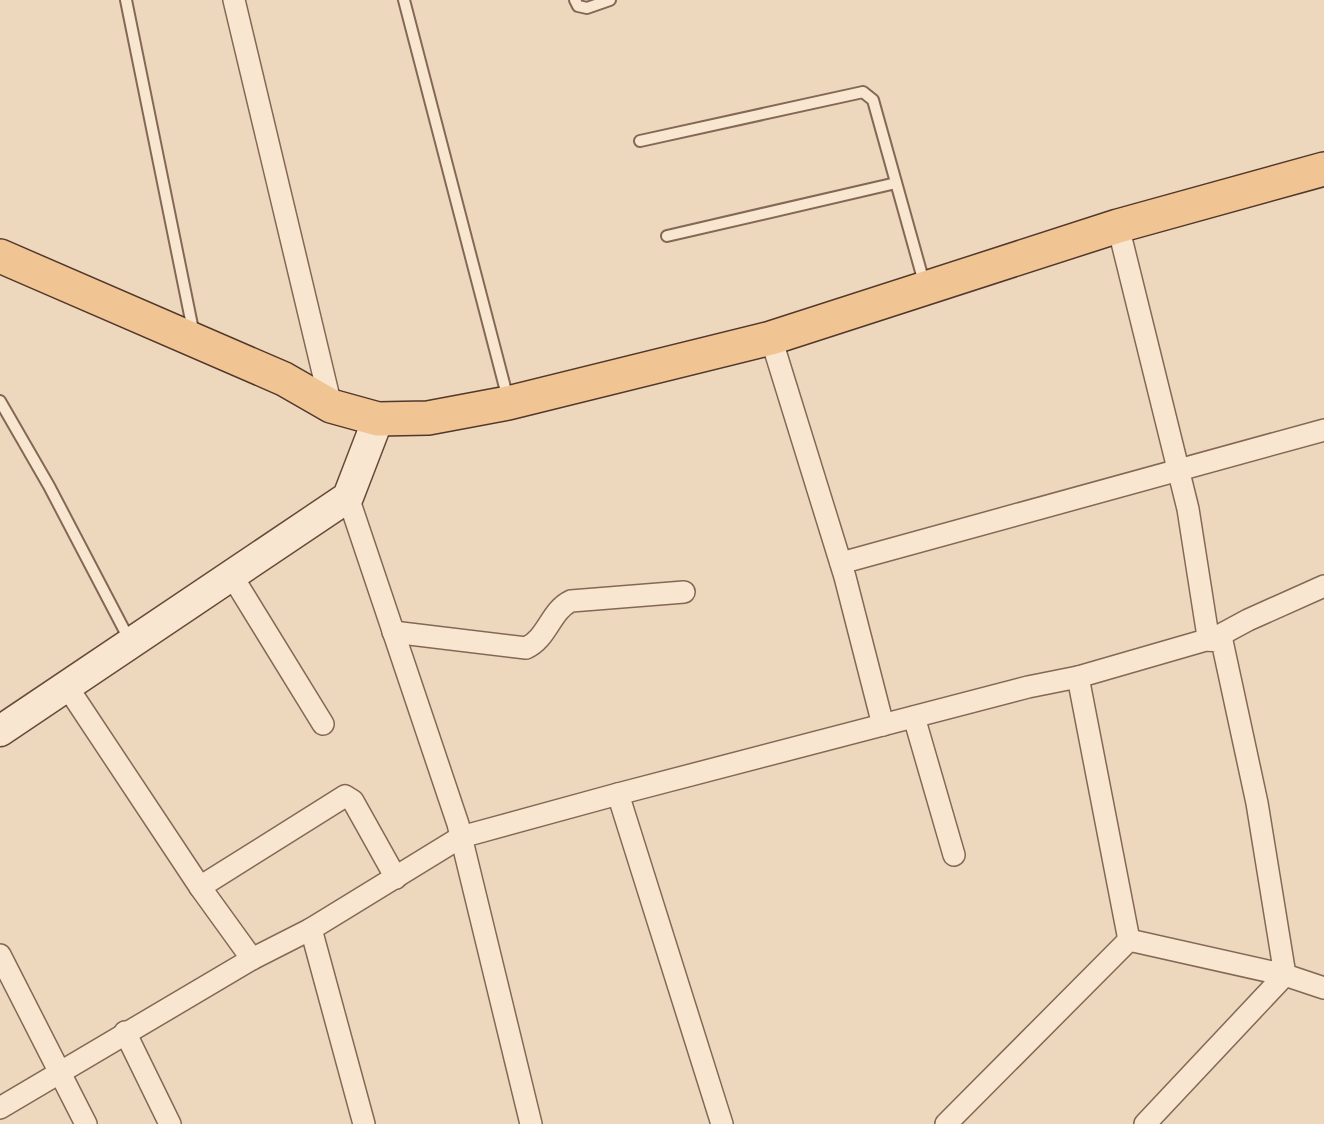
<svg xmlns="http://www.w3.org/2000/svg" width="1324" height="1124" font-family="'Playfair Display',serif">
<rect width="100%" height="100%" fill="#edd7bd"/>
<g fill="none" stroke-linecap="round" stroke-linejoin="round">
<g stroke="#846856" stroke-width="14">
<g id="lane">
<path d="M126 0 194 335"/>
<path d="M404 0 508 399"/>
<path d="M575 0 578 6 587 8 610 0"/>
<path d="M640 141 863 92 873 100 925 286"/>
<path d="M667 236 896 183"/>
<path d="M0 401 49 486 130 641"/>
</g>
</g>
<g stroke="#846856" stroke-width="24">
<g id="street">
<path d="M234 0 331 406"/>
<path d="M1118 226 1188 509 1207 630 1211 640 1248 620 1324 586"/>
<path d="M771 338 845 577 883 725"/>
<path d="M348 497 458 824 531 1124"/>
<path d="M841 563 1324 430"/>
<path d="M232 576 323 724"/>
<path d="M393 632 526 648C547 639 551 610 571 601L684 592"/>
<path d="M1078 677 1129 940"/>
<path d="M66 685 200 887 252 959"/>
<path d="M914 717 954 855"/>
<path d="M618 794 1028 687 1078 677 1206 640 1222 641 1257 803 1285 975 1145 1124"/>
<path d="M200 887 345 796 353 801 396 878"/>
<path d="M311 929 364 1124"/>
<path d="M0 955 86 1124"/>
<path d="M125 1032 170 1124"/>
<path d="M0 1108 252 959 311 929 461 837 618 794 722 1124"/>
<path d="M946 1124 1129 940 1285 975 1324 988"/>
</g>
</g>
<g stroke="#66493a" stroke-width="33">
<path id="secondary" d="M0 731 348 497 378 419"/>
</g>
<g stroke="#52372b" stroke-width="36">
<path id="primary" d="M0 256 284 379 331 406 378 419 428 418 508 403 771 338 1118 226 1324 169"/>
</g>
<use href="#lane" stroke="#f8e6d0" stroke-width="10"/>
<use href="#street" stroke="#f8e6d0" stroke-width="21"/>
<use href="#secondary" stroke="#f8e6d0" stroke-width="30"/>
<use href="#primary" stroke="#f1c593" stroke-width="33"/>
</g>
</svg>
